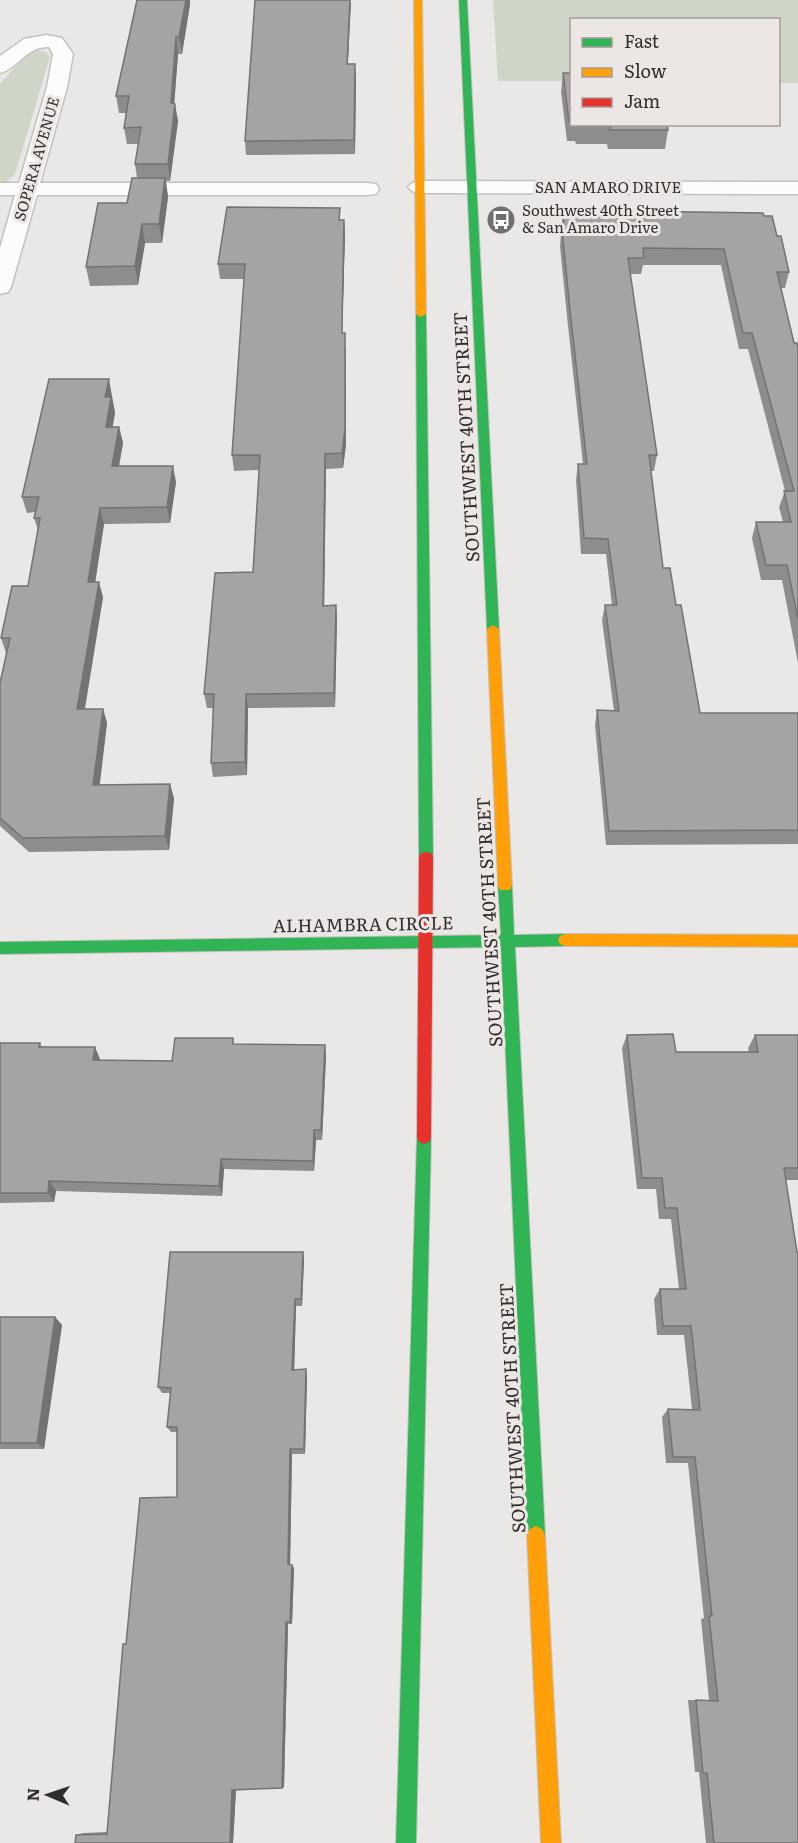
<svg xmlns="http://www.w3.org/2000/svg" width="798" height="1843" font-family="Literata,serif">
<rect width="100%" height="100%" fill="#eae8e6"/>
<g fill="#cfd5c7">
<path d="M493 0H798V83H779L778 20H572L571 81H498Z"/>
<path d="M36 50 46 52 50 57 15 174 5 183H0V84L26 55Z"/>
</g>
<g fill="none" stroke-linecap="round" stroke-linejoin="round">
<g stroke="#c2c1c0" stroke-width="3">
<g id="street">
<path d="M46 35 62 38 73 54 67 87 40 183H368L376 184 379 189 376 194 368 195H37L11 287 8 292 0 294V248L15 195H0V183H19L47 87 53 54 49 47C26 46 19 68 0 73V56L24 39Z"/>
<path d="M419 181 798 182V194L419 193 412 191 408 187 412 183Z"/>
</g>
</g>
<g stroke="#c2c1c0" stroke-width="2">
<g id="fast">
<path d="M459 0H467L499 629 493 633 487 629Z"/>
<path d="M421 311 426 314 433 857 431 861H421L419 857 416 314Z"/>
<path d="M505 880 510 882 512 886 514 935 565 934 570 936 572 940 570 944 565 946 515 947 545 1535 542 1541 536 1544 530 1541 527 1535 501 947 0 954V942L501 935 498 886 500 882Z"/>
<path d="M424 1130 429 1132 431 1137 416 1843H396L417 1137 419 1132Z"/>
</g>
</g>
<g stroke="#c2c1c0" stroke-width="2">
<g id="slow">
<path d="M414 0H422L426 314 421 317 416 314Z"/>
<path d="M493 625 499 629 512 886 510 890H500L498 886 487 629Z"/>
<path d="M565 934 798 935V947L565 946 560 944 558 940 560 936Z"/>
<path d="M536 1526 542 1529 545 1535 561 1843H541L527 1535 530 1529Z"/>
</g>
</g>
<g stroke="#c2c1c0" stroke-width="2">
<path id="jam" d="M426 852 431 853 433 857 431 1137 429 1142 424 1144 419 1142 417 1137 419 857 421 853Z"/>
</g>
<use href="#street" fill="#fcfcfb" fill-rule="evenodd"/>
<use href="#fast" fill="#30b455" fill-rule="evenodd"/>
<use href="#slow" fill="#ff9f0a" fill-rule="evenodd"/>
<use href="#jam" fill="#e5322d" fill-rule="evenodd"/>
</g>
<g fill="#8f8d8c">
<path d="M137 0H190V4L182 54H178L174 104 178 121 170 181H166L168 197 162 243H145L138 285 90 286 86 267 127 203 137 178 135 164 138 144H127L124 128 126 113H119L116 96Z"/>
<path d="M255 0H350L348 64 356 78 355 154 246 155 245 141Z"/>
<path d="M563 73H572V124H667L668 130 665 149H608L607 144H576L575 141H567L561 92Z"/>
<path d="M563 210 764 216 777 236 789 272 785 288H781L794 343 798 348V663L782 580H761L752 538 756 522H783L779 507 785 491 748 349H739L721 265H643L641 274H630L657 455 654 471H651L663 568 676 605 700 713H798V844L606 845 595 725 597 710 614 711 602 620 605 605H612L606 554H581L576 480 578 464H583L568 326 560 246Z"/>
<path d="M341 220H344L345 235 342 333 346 348V444L343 468 326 469 324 606 336 605 337 620 335 707 248 708 247 775 213 777 211 763 213 708H207L204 694 253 572 259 470 234 471 232 455 244 279H220L218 264Z"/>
<path d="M112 395V398L115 413 112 427H119L123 443 119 466 176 482 170 523 104 524 95 582 103 597 85 709H103L107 723 99 785 174 798 169 850 29 852 0 826V683L6 653 1 638 28 586 38 530 34 518 36 512 27 513 22 497Z"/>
<path d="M627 1035 676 1052H749L748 1048 755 1035H798V1180H786L798 1843H706L699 1772H695L688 1700H709L701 1619 704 1618 688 1463H666L662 1417 668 1409H692L684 1335H657L654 1299 660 1289H679L671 1219H659L656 1189H637L622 1048Z"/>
<path d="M233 1038 234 1044 325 1045 326 1057 322 1140H316L314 1171 224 1169 222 1196 56 1191 54 1202 0 1203V1043H40L42 1047 100 1059V1060L172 1061Z"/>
<path d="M303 1252 304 1260 302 1306H296L294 1370 307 1376 305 1454H292L290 1565 294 1568 292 1624H288L284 1787 282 1788 236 1790 233 1843 76 1835 83 1833 107 1832 126 1644 177 1497V1432H171L167 1427 171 1393H162L158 1387Z"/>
<path d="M0 1317H55L62 1325 44 1449H0Z"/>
</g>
<g fill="#747372">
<path d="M186 0H190V4L182 54 179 37Z"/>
<path d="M350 0 351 4 347 78V64Z"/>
<path d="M176 37 178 54 173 120 175 104 178 121 170 181 168 164Z"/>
<path d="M355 64 356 78 355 154 354 140Z"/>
<path d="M165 178 168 197 162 243 159 224Z"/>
<path d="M344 220 345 235 342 341V326Z"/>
<path d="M142 224 145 243 138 285 135 266Z"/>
<path d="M345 333 346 444 343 468 342 453Z"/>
<path d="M109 379 115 413 110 443 106 427 105 397Z"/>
<path d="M119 427 123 443 116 482 112 466Z"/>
<path d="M325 454 326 469 324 620 323 606Z"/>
<path d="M173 466 176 482 170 523 167 507Z"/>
<path d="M100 508 104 524 93 597 88 582Z"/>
<path d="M99 582 103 597 82 724 77 709Z"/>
<path d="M336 605 337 620 335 707 334 693Z"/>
<path d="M246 694 248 708 247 775 245 762Z"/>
<path d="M103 709 107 723 98 800 93 785Z"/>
<path d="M170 784 174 798 169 850 165 836Z"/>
<path d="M325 1045 326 1057 322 1140 321 1130Z"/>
<path d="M95 1047 100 1059 98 1072 93 1060Z"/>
<path d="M314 1130 316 1140 314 1171 313 1161Z"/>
<path d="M221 1159 224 1169 222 1196 219 1186Z"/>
<path d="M49 1181 56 1191 54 1202 48 1193Z"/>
<path d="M303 1252 304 1260 302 1306 301 1299Z"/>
<path d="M295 1299 296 1306 294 1376 292 1370Z"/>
<path d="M55 1317 62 1325 44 1449 37 1443Z"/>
<path d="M306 1369 307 1376 305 1454 304 1449Z"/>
<path d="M290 1449 292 1454 290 1567 288 1564Z"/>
<path d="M292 1565 294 1568 292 1624 290 1622Z"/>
<path d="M286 1622 288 1624 284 1787 282 1788Z"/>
<path d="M236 1789 233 1843H230L232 1790Z"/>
</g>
<g fill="#a6a4a3" stroke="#747372" stroke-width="1.5">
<path d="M137 0H186L179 37H176L171 103 175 104 168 164H135L141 127 124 128 129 96H116Z"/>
<path d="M255 0H350L347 64H355L354 140 245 141Z"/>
<path d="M563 73H572V122H569Z"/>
<path d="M578 124H667L668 130H610V126H578Z"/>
<path d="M132 178H165L159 224H142L135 266 86 267 98 203H127Z"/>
<path d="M227 207 340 208 339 220H344L342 326V333H345V429L342 453 325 454 323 606 336 605 334 693 246 694 245 762 211 763 214 694H204L215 573 253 572 260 455H232L245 264H218Z"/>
<path d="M563 210 763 213 764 216H772L777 236H781L789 272H777L794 343H797L798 348V619L787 565H766L756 522H791L784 491H794L752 333H743L724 249 643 248 644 258H628L657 455H649L663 568H670L676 605H681L700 713H798V830L609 831 597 710 619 711 605 605H617L608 539 584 538 578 464H587L570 310 562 230H564Z"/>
<path d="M49 379H109L105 397H111L106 427H119L112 466H173L167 507 100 508 88 582H99L77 709H103L93 785 170 784 165 836 23 838 0 818V683L10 638H1L12 586H28L40 518H34L39 497H22Z"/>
<path d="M673 1034 676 1052H758L755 1035H798V1168H784L797 1252H798V1843H714L707 1773H703L696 1700 718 1701 709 1616H712L695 1457H673L668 1409 700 1410 691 1326H663L660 1289H686L677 1208H665L662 1178H642L627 1035Z"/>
<path d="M175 1038H233V1044L325 1045 321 1130H314L313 1161 221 1159 219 1186 49 1181 48 1193H0V1043H40L39 1047H95L93 1060 172 1061Z"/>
<path d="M170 1252H303L301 1299H295L292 1370 306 1369 304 1449H290L288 1564 292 1565 290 1622H286L282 1788 232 1790 230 1843H75L76 1835 107 1834 123 1644H126L140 1498 177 1497V1427H167L171 1388 158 1387Z"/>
<path d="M0 1317H55L37 1443H0Z"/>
</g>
<defs>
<g id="bus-disc" transform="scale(1.5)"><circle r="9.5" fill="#716f6e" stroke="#ece7e4"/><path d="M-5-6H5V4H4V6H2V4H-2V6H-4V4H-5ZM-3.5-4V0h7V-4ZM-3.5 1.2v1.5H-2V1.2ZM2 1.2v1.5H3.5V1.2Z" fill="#fff"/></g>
</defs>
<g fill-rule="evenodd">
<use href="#bus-disc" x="501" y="220"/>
</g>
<g text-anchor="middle" stroke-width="6" stroke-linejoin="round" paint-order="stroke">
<g font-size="15" fill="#302e2d" stroke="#ece7e4">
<text transform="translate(37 159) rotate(-74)" y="5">SOPERA AVENUE</text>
<text x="608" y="193">SAN AMARO DRIVE</text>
</g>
<g font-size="15" fill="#302e2d" stroke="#ece7e4" text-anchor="start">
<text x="522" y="216">Southwest 40th Street<tspan x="522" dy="17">&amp; San Amaro Drive</tspan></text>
</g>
<g font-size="18" fill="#302e2d" stroke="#ece7e4">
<text transform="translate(467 437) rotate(-93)" y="6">SOUTHWEST 40TH STREET</text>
<text transform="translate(490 922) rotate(-93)" y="6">SOUTHWEST 40TH STREET</text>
<text transform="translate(363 925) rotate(-1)" y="6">ALHAMBRA CIRCLE</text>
<text transform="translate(513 1408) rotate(-93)" y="6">SOUTHWEST 40TH STREET</text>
</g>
</g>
<rect x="570" y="18" width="210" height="108" fill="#ece7e4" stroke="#a19d9b" stroke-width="1.5"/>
<rect x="582" y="38" width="30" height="9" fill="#30b455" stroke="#a19d9b" stroke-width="1.5"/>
<text x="624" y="48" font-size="18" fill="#302e2d">Fast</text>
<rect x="582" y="68" width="30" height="9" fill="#ff9f0a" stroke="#a19d9b" stroke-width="1.5"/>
<text x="624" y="78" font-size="18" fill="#302e2d">Slow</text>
<rect x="582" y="98" width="30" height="9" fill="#e5322d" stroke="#a19d9b" stroke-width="1.5"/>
<text x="624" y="108" font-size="18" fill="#302e2d">Jam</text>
<g transform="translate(48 1795) rotate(272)" stroke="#ece7e4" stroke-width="4.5" paint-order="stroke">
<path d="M0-4.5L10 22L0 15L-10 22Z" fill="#302e2d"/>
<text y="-9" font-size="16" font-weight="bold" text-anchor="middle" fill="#302e2d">N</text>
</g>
</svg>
